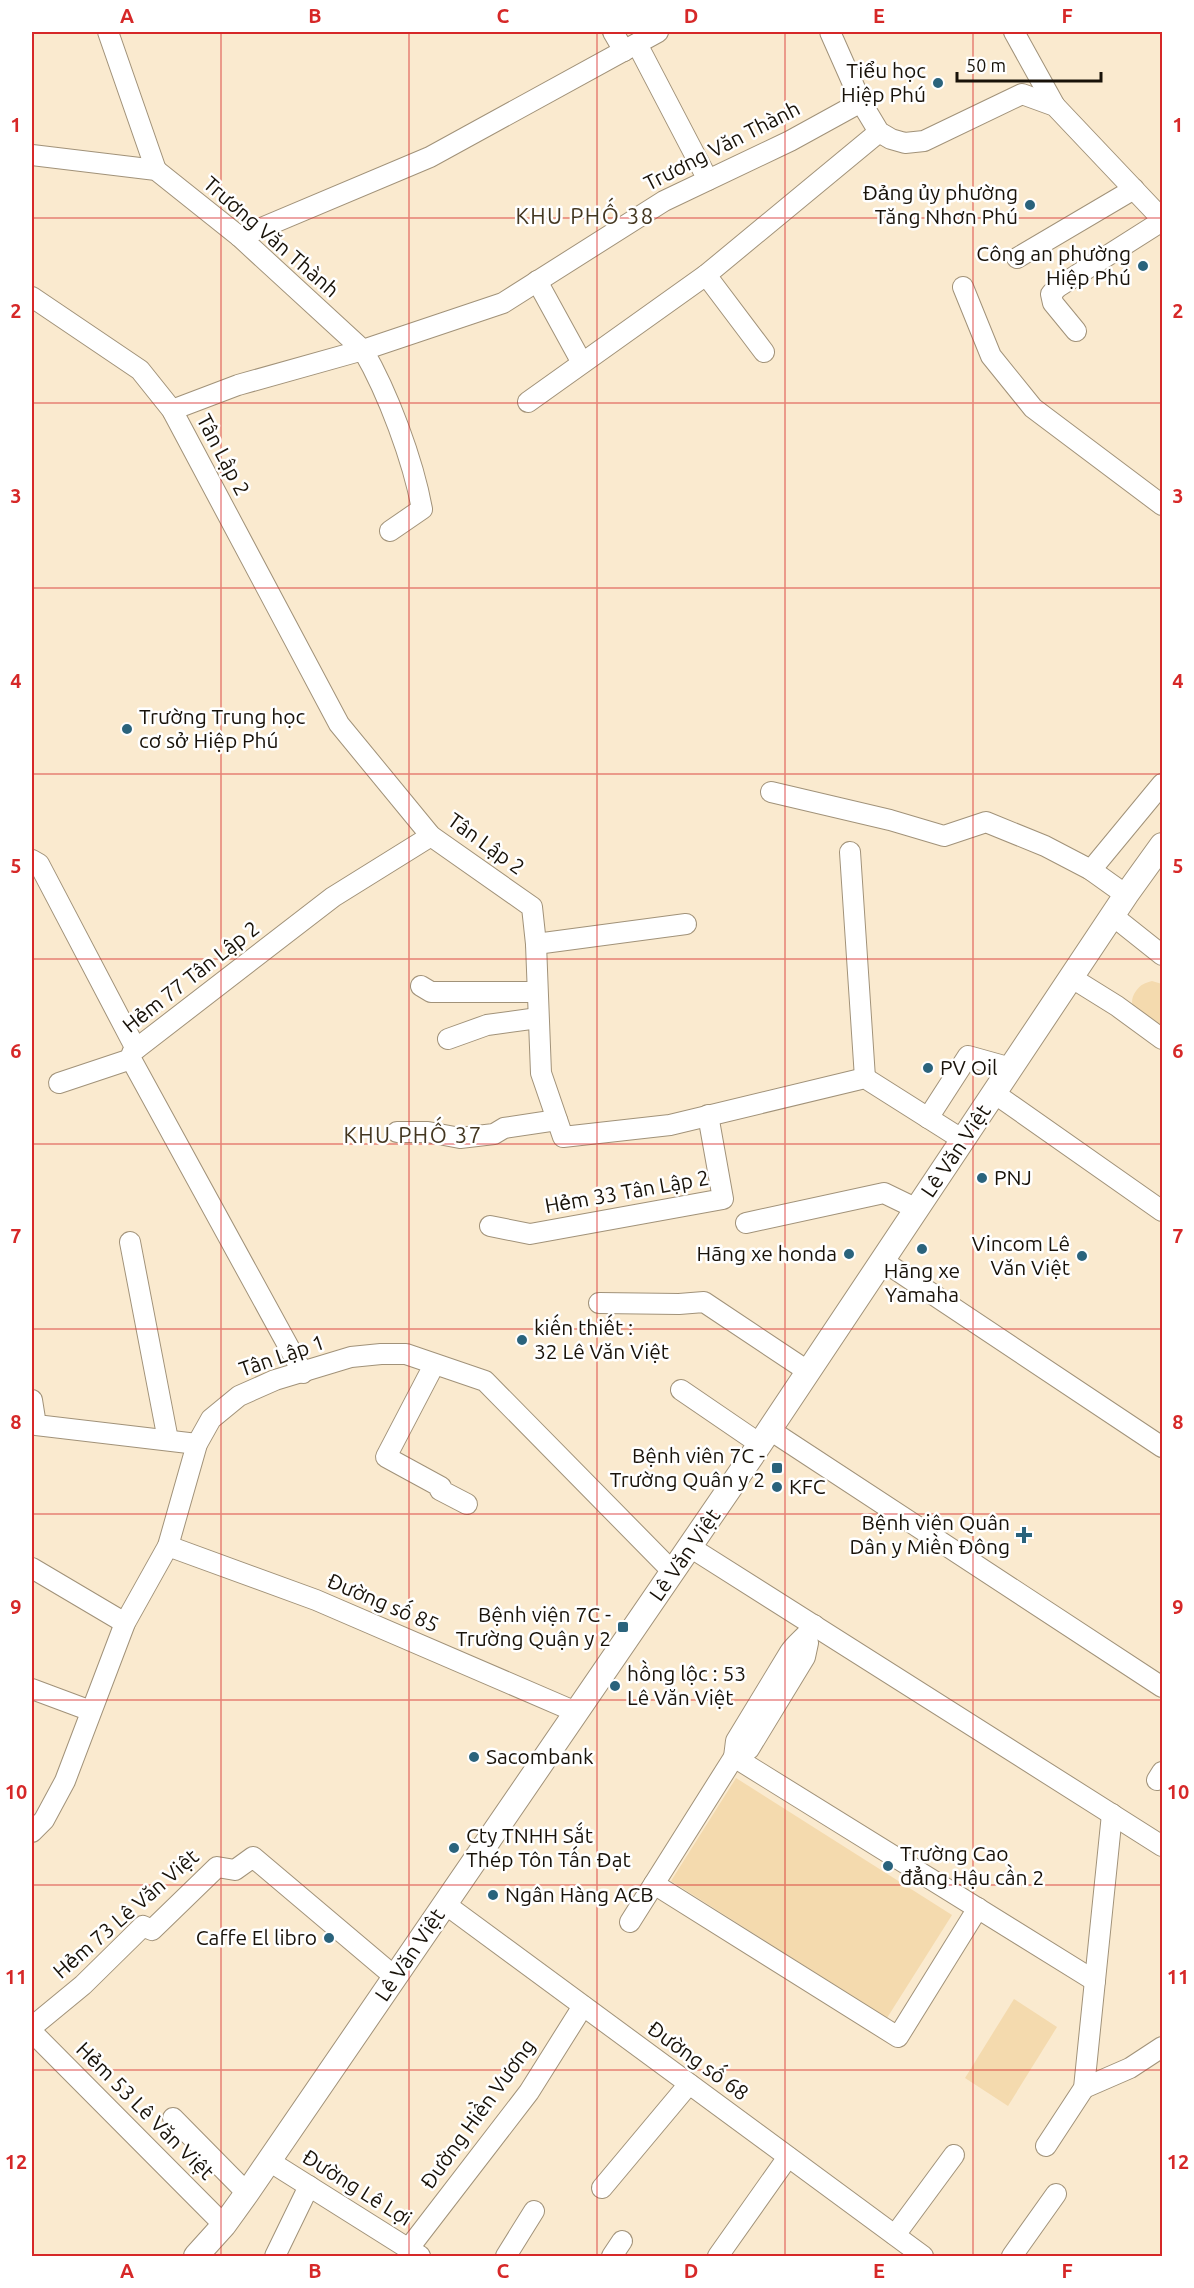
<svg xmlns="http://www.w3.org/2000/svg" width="1194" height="2288" font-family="Ubuntu,sans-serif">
<rect width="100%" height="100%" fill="#faeacf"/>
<g fill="#f4daae">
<path d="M1152 981 1162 984V1034C1149 1024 1122 1010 1136 991 1141 984 1145 983 1152 981Z"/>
<path d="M736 1778 952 1915 887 2018 671 1881Z"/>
<path d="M1014 1999 1057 2027 1008 2106 965 2078Z"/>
</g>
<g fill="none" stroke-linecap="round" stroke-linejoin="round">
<g stroke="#a19279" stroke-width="22">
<g id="minor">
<path d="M108 32 156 170"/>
<path d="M613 32 624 51"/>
<path d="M830 32 861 102"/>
<path d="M1014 32 1055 106"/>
<path d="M637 44 708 180"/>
<path d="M32 155 156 170 240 237 363 350 503 303 664 201 790 141 861 102 879 132 891 139 905 143 924 141 1022 94 1055 106 1162 219"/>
<path d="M240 237 430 157 658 32"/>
<path d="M1017 258 1134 189"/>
<path d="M706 275 764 352"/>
<path d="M537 281 582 363"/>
<path d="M963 287 991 356 1033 408 1162 505"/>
<path d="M32 297 140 370 172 410 339 724 431 836 532 907 536 944 541 1073 563 1137 670 1125 865 1078 963 1140"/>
<path d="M1076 331 1053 303 1051 294 1058 287 1162 221"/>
<path d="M528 402 706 275 879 132"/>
<path d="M172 410 238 385 363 350C388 393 413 460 422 509L390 531"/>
<path d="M771 792 890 820 944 836 986 822 1045 846 1091 870 1126 895"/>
<path d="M850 852 865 1078"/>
<path d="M32 860 39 864 136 1049"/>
<path d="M1091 870 1162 784"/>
<path d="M1113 916 1162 955"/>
<path d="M536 944 686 924"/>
<path d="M1072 978 1117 1006 1162 1039"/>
<path d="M421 986 431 992H537"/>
<path d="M448 1039 487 1025 538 1018"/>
<path d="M59 1083 131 1059"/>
<path d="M994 1093 1162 1211"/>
<path d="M928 1118 968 1056 1011 1068"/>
<path d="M397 1132H428L460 1138 494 1134 504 1128 557 1120"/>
<path d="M746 1223 884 1193 917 1209"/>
<path d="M490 1226 530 1234 723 1199 708 1115"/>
<path d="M130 1242 168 1440"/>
<path d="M883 1261 1162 1447"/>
<path d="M599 1303 679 1304 704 1302 809 1372"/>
<path d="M434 1365 386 1457 441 1487 440 1490 467 1504"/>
<path d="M303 1373 131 1059 132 1053 136 1049 333 897 431 836"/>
<path d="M681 1390 760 1444"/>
<path d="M32 1400 36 1425 197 1444"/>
<path d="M770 1430 1162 1687"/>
<path d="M168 1546 316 1600 576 1712"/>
<path d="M690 1547 1162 1846"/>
<path d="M32 1568 125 1623"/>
<path d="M32 1689 91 1711"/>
<path d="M734 1757 1095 1981"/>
<path d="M734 1757 742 1755 749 1749 805 1657 808 1643 806 1637"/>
<path d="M1157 1780 1162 1772"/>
<path d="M32 1832 44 1820 65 1781 125 1623 168 1546 197 1444 211 1419 239 1396 275 1380 351 1357 381 1354H406L485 1381 673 1572"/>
<path d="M654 1884 898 2037 978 1908"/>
<path d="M445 1904 923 2256"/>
<path d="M630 1922 734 1757 736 1741 790 1652C797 1642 807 1636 814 1625"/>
<path d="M32 2027 83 1985 143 1926 152 1930 217 1867 235 1870 253 1857 395 1977"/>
<path d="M32 2032 224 2225"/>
<path d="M1084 2088 1130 2068 1162 2047"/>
<path d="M173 2118 247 2193"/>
<path d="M1046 2146 1084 2088 1112 1814"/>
<path d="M269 2161 420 2256"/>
<path d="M602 2188 689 2084"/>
<path d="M895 2235 954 2155"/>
<path d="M409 2248 529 2092 583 2006"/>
<path d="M275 2256 309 2186"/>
<path d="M506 2256 534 2211"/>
<path d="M612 2256 622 2241"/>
<path d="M718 2256 788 2157"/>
<path d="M1012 2256 1056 2194"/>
</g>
</g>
<g stroke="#a19279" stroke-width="26">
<path id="major" d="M196 2256 224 2225 247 2193 760 1444 1126 895 1162 845"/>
</g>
<use href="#minor" stroke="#fff" stroke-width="20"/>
<use href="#major" stroke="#fff" stroke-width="24"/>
</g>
<path fill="none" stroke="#d62828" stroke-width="1.5" stroke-opacity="0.55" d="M221 32V2256M409 32V2256M597 32V2256M785 32V2256M973 32V2256M32 218H1162M32 403H1162M32 588H1162M32 774H1162M32 959H1162M32 1144H1162M32 1329H1162M32 1514H1162M32 1700H1162M32 1885H1162M32 2070H1162"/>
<g fill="#2a637c" stroke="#fff" stroke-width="2">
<circle cx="938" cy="83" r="6"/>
<circle cx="1030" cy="205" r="6"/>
<circle cx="1143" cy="266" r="6"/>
<circle cx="127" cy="729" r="6"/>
<circle cx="928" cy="1068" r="6"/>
<circle cx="982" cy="1178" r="6"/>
<circle cx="922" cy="1249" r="6"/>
<circle cx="849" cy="1254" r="6"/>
<circle cx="1082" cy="1256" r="6"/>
<circle cx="522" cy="1340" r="6"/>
<rect x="771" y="1462" width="12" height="12" rx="3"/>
<circle cx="777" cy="1487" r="6"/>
<path d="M1021 1526h6v6h6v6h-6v6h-6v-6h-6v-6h6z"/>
<rect x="617" y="1621" width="12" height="12" rx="3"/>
<circle cx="615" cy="1686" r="6"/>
<circle cx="474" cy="1757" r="6"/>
<circle cx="454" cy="1848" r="6"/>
<circle cx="888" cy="1866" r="6"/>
<circle cx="493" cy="1895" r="6"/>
<circle cx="329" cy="1938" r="6"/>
</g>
<g text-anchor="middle" stroke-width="5" stroke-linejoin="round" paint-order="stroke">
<g font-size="21" fill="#181209" stroke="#fff" text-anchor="start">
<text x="926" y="78" text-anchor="end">Tiểu học<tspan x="926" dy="24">Hiệp Phú</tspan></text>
<text x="1018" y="200" text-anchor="end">Đảng ủy phường<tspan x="1018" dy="24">Tăng Nhơn Phú</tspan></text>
<text x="1131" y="261" text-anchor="end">Công an phường<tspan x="1131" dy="24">Hiệp Phú</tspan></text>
<text x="139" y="724">Trường Trung học<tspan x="139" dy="24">cơ sở Hiệp Phú</tspan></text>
<text x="940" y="1075">PV Oil</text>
<text x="994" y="1185">PNJ</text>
<text x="1070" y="1251" text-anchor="end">Vincom Lê<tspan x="1070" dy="24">Văn Việt</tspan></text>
<text x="837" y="1261" text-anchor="end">Hãng xe honda</text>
<text x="922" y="1278" text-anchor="middle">Hãng xe<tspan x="922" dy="24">Yamaha</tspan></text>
<text x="534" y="1335">kiến thiết :<tspan x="534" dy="24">32 Lê Văn Việt</tspan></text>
<text x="765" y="1463" text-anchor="end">Bệnh viên 7C -<tspan x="765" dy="24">Trường Quân y 2</tspan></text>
<text x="789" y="1494">KFC</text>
<text x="1010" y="1530" text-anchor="end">Bệnh viện Quân<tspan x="1010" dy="24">Dân y Miền Đông</tspan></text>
<text x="611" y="1622" text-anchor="end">Bệnh viện 7C -<tspan x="611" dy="24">Trường Quận y 2</tspan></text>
<text x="627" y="1681">hồng lộc : 53<tspan x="627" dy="24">Lê Văn Việt</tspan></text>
<text x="486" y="1764">Sacombank</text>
<text x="466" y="1843">Cty TNHH Sắt<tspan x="466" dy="24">Thép Tôn Tấn Đạt</tspan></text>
<text x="900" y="1861">Trường Cao<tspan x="900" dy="24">đẳng Hậu cần 2</tspan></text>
<text x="505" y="1902">Ngân Hàng ACB</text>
<text x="317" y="1945" text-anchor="end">Caffe El libro</text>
</g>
<g font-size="21" fill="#181209" stroke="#fff">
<text transform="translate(722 146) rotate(-27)" y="7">Trương Văn Thành</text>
<text transform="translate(271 237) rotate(41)" y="7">Trương Văn Thành</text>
<text transform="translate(223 455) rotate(62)" y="7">Tân Lập 2</text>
<text transform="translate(486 844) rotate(36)" y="7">Tân Lập 2</text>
<text transform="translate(191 977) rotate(-38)" y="7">Hẻm 77 Tân Lập 2</text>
<text transform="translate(956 1151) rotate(-56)" y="7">Lê Văn Việt</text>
<text transform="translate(627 1192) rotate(-10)" y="7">Hẻm 33 Tân Lập 2</text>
<text transform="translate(282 1356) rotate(-19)" y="7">Tân Lập 1</text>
<text transform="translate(685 1555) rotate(-55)" y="7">Lê Văn Việt</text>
<text transform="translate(383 1603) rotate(23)" y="7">Đường số 85</text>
<text transform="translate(126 1914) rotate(-41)" y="7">Hẻm 73 Lê Văn Việt</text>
<text transform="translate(410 1955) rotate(-56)" y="7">Lê Văn Việt</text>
<text transform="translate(698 2061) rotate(36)" y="7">Đường số 68</text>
<text transform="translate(145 2111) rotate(45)" y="7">Hẻm 53 Lê Văn Việt</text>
<text transform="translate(478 2114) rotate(-54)" y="7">Đường Hiền Vương</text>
<text transform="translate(357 2188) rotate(32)" y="7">Đường Lê Lợi</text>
</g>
<g font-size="22" letter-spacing="1.5" fill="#443721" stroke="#fff">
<text x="585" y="224">KHU PHỐ 38</text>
<text x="413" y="1143">KHU PHỐ 37</text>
</g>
</g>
<rect width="1194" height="2288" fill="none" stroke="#ffffff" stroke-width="66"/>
<path d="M957 72v9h144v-9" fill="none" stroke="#181209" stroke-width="3"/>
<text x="966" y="72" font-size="18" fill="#181209" stroke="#ffffff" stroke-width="4.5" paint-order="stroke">50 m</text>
<rect x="33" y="33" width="1128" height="2222" fill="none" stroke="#d62828" stroke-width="2"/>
<g font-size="20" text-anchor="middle" font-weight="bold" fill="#d62828">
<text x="127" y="23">A</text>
<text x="315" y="23">B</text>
<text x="503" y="23">C</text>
<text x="691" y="23">D</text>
<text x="879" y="23">E</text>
<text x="1067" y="23">F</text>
<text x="16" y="132">1</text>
<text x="1178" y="132">1</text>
<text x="16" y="318">2</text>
<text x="1178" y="318">2</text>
<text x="16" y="503">3</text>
<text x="1178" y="503">3</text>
<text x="16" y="688">4</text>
<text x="1178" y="688">4</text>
<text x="16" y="873">5</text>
<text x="1178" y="873">5</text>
<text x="16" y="1058">6</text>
<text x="1178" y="1058">6</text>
<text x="16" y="1243">7</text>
<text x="1178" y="1243">7</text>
<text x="16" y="1429">8</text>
<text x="1178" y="1429">8</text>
<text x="16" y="1614">9</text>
<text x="1178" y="1614">9</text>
<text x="16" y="1799">10</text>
<text x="1178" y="1799">10</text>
<text x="16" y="1984">11</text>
<text x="1178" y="1984">11</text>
<text x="16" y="2169">12</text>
<text x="1178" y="2169">12</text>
<text x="127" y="2278">A</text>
<text x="315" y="2278">B</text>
<text x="503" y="2278">C</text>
<text x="691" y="2278">D</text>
<text x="879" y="2278">E</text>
<text x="1067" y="2278">F</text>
</g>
</svg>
